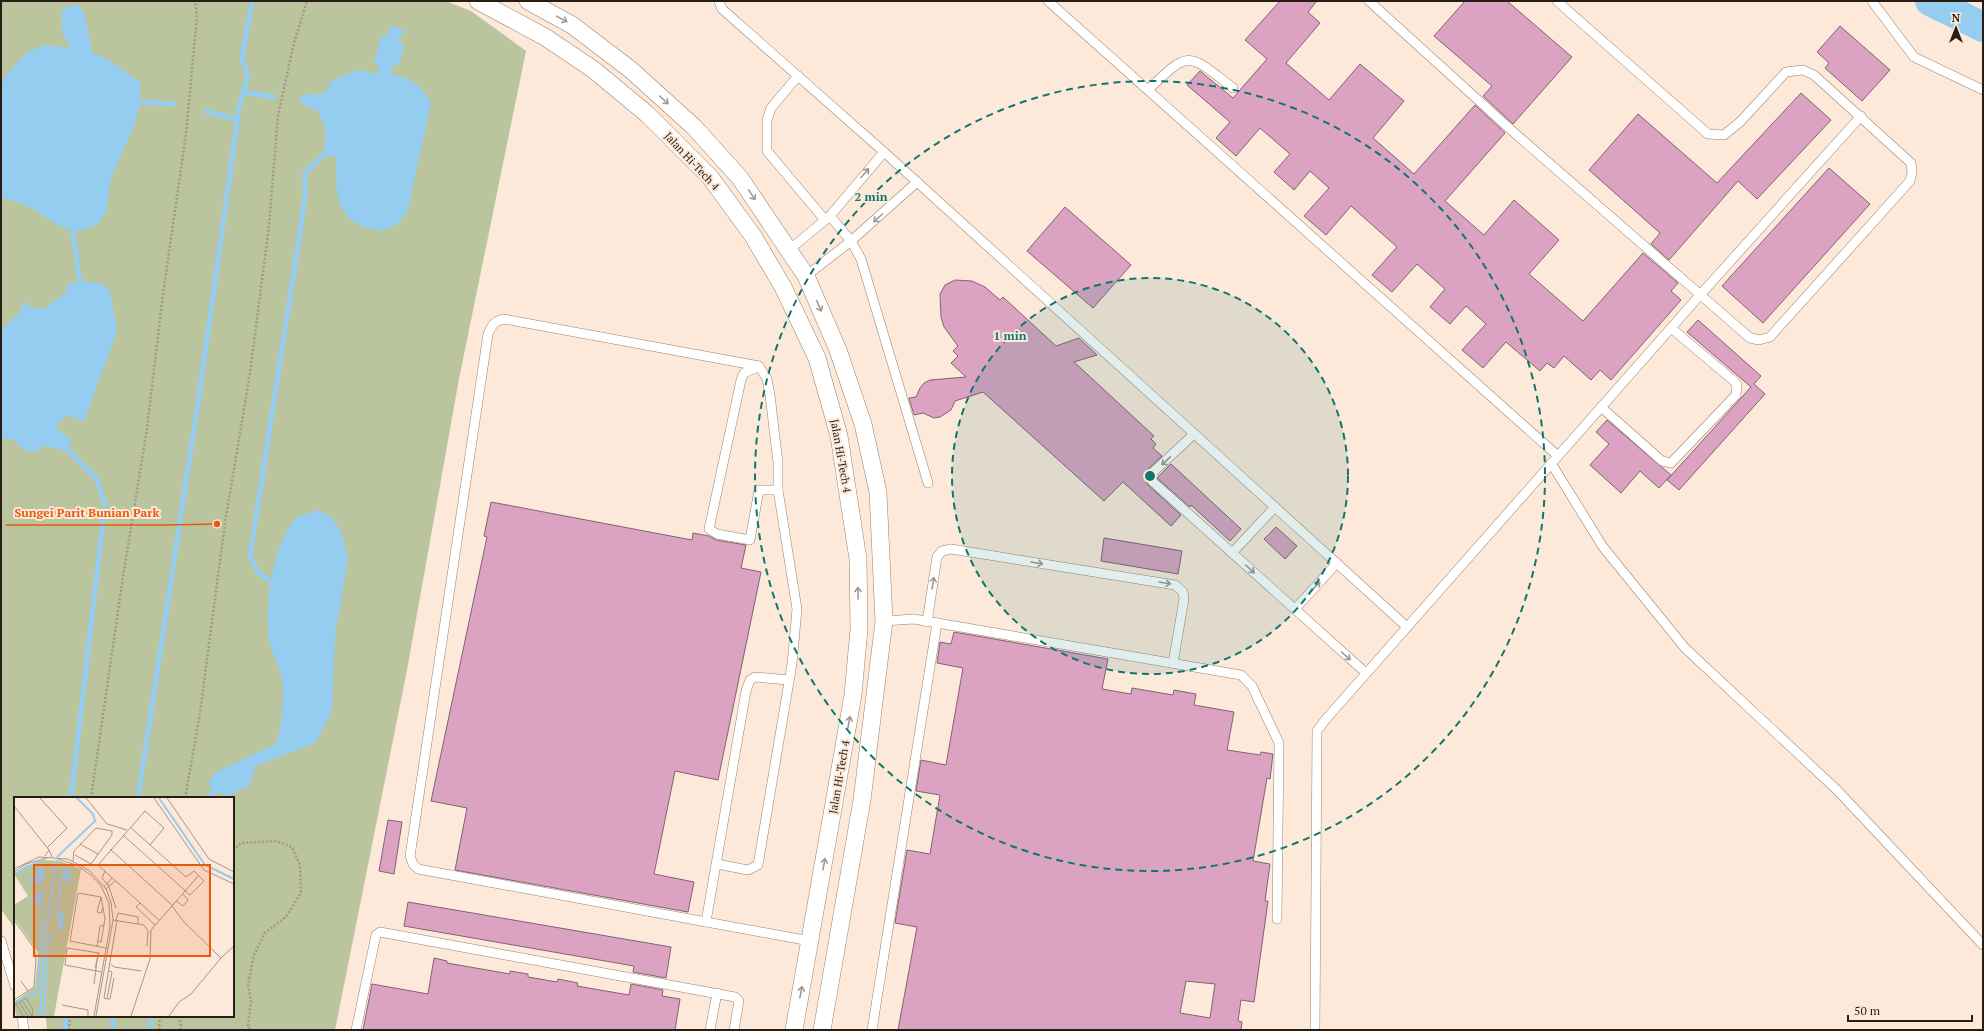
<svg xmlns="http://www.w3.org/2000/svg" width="1984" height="1031" font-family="'PT Serif',serif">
<rect width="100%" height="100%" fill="#fce9d9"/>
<path fill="#bac49d" d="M1 1H446L471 11 526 51 459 379 407 670 335 1030H47L46 1016H233V798H15V929L1 909Z"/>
<g fill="#94cdf0">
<path d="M78 4 85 15 92 52C110 60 125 70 140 83V102L134 126 111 178 106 211 99 223 87 229 73 231 59 226 30 207 10 200 1 199V88L5 76 26 53 45 45 71 48C63 37 59 23 63 8Z"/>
<path d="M391 25 405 31 398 40 404 44 400 62 394 66 389 73C411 79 420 83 431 103L407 213 396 225 383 231C358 228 340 219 337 190 335 179 338 170 335 156H322C328 136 327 129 317 110L305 106 298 99 304 95 325 93 333 79 359 70 376 74 379 67 374 62 381 36 388 34Z"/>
<path d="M80 282H98L110 290 117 332 84 421 67 415 55 427 71 440 69 451 43 446 35 452 25 451 13 439H1V329L18 314 25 301 32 308 44 309 66 292 67 284Z"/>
<path d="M318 510 330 516 342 532 348 558 335 637 332 712 315 743 256 766 249 786 229 796 213 792 208 783 216 772 277 743C281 722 285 702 282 680 280 666 271 653 269 639 264 605 273 546 295 519 299 515 311 513 318 510Z"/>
</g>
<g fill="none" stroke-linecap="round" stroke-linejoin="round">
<g stroke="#94cdf0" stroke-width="5">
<path d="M243 92 274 97"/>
<path d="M140 102 174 104"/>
<path d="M206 111 238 120"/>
<path d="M73 231 80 282"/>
<path d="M69 451 96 478 105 504 71 798"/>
<path d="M271 582 257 571 250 556 301 226 305 196V173L322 156"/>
<path d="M138 798 199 396 240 102 248 76 242 58 252 1"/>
<path d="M208 798 213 792"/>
<path d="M65 1030 66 1016"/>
<path d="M113 1030V1016"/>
<path d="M150 1030 151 1016"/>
</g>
<path stroke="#94cdf0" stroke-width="30" d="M1930 1 1983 27"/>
</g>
<g fill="#dba3c1" stroke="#826273" fill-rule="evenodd">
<path d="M1280 1H1317L1308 12 1320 23 1286 63 1329 100 1360 64 1404 101 1373 138 1414 174 1475 105 1505 133 1445 201 1484 235 1514 200 1559 240 1529 274 1583 321 1643 253 1678 283 1671 291 1681 300 1611 380 1600 370 1591 380 1564 356 1554 368 1547 363 1540 371 1506 342 1483 368 1462 350 1486 324 1466 306 1450 324 1430 307 1445 289 1417 264 1392 292 1372 275 1397 247 1351 206 1326 235 1304 216 1329 188 1310 171 1294 190 1274 172 1290 154 1260 128 1236 156 1216 138 1230 122 1187 85 1200 71 1233 98 1267 59 1245 40Z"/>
<path d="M1465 1H1507L1572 57 1513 124 1483 96 1492 86 1434 36Z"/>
<path d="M1840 26 1890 70 1862 101 1825 68 1829 63 1817 52Z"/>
<path d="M1801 93 1831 120 1757 199 1738 181 1669 260 1651 244 1660 233 1589 170 1638 114 1717 183Z"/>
<path d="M1829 168 1870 204 1763 323 1722 286Z"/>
<path d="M1065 207 1131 265 1093 308 1027 251Z"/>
<path d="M955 280 972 281 985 287 1000 300 1003 297 1056 346 1079 338 1097 355 1074 362 1154 436 1151 439 1156 444 1153 448 1162 456 1146 471 1144 476 1148 485 1181 515 1171 526 1123 482 1104 501 983 392 955 401 951 410 940 417 934 418 923 413 914 415 909 398 916 397 920 388 924 383 930 380 966 377 951 363 958 356 953 351 958 346 944 327 941 317 940 294 945 285Z"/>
<path d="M1698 320 1761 376 1754 384 1765 394 1679 490 1667 480 1751 387 1687 332Z"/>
<path d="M1607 420 1671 475 1659 488 1640 471 1621 493 1590 465 1609 444 1596 432Z"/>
<path d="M1171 464 1241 529 1230 541 1191 505 1190 507 1157 478Z"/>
<path d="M491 502 692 540 693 533 709 536 716 540 746 545 741 568 761 572 718 780 675 771 654 874 694 882 688 912 455 870 467 808 431 801 487 537 484 536Z"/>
<path d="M1276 527 1297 546 1285 559 1264 539Z"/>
<path d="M1104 538 1182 551 1178 574 1101 561Z"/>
<path d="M954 632 1108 659 1102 689 1131 694 1132 688 1173 695 1174 690 1196 694 1194 705 1234 712 1227 750 1260 755 1261 752 1273 754 1270 779 1267 778 1253 861 1270 864 1265 901H1268L1254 1002 1241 1000 1238 1021 1242 1022 1241 1030H898L917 927 895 923 907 850 930 854 940 795 916 791 921 760 946 765 963 668 937 663 940 642 951 644ZM1186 981 1215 984 1210 1018 1180 1013Z"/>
<path d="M388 820 402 822 394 874 379 871Z"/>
<path d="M408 902 671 947 666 978 633 972 634 966 404 926Z"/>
<path d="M434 958 447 961V963L510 974V971L528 974V977L557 982 558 979 578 983 577 986 629 995 631 984 663 990 662 996 680 999 675 1030H363L372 984 428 994Z"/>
</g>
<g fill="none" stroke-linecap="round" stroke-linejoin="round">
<g stroke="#9d826a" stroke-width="10">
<g id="service">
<path d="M719 1 722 9 884 152 1407 627"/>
<path d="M1048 1 1558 456"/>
<path d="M1369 1 1510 129 1750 338 1759 340 1770 337 1910 181 1912 172 1911 163 1814 75 1803 70 1786 72 1740 122 1724 135 1708 134 1557 1"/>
<path d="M1872 1 1914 57 1983 90"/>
<path d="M798 76 771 108 767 120V151L825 220"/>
<path d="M1148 90C1190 49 1188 53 1233 88"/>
<path d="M830 216 851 241 861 259 928 483"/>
<path d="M789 250 830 216 884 152"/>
<path d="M806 276 851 241 917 182"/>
<path d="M758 367 744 373 741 380 709 529 717 534 750 540 759 490H778"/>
<path d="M1601 407 1662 461 1671 463 1736 395 1737 385 1734 381 1671 328"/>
<path d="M1194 434 1150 475 1152 481 1366 673"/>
<path d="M1551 463 1603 547 1685 648 1837 790 1983 945"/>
<path d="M1232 553 1275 507"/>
<path d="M1295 609 1337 563"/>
<path d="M884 621 914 619 1241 675 1252 686 1279 743 1277 919"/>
<path d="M927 622 937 557 942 551 951 549 1175 585 1183 592 1184 599 1173 663"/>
<path d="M717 864 748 870 758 865 792 664 797 609 778 490V463L770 395 767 379 759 366 504 319C494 321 492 325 488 334L410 856 413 864 418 869 810 941"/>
<path d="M706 922 746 691 750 680 755 677 789 680"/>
<path d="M1 941 15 986"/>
<path d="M22 1016 24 1030"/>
<path d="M356 1030 376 935 380 932 735 997 739 1001 734 1030"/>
<path d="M710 1030 717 993"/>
<path d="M872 1030 937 623"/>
<path d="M1315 1030 1317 731 1326 719 1701 294 1861 116"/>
</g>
</g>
<g stroke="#9d826a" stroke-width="18">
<g id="minor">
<path d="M478 1 545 37 594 70 647 114 710 177 753 236 783 287 817 358 839 436 858 559 859 629 853 695 794 1030"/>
<path d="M528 1 572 25 631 70 694 127 740 178 806 276 838 350 863 424 878 492 884 621 862 800 822 1030"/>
</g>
</g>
<g stroke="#a69789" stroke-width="2.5" stroke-dasharray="2 2" stroke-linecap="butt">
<path d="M91 798 123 577 147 429 163 294 186 134 197 16 195 1"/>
<path d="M185 798 200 713 225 523 250 373 269 226 278 115 294 43 307 1"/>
<path d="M233 850 241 843 276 841 292 847 300 865 301 893 286 917 265 933 254 955 248 985 251 1001 248 1027 251 1030"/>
<path d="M180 1016 181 1030"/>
<path d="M69 1030 70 1016"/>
<path d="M159 1030 160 1016"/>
</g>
<use href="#service" stroke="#fff" stroke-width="9"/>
<use href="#minor" stroke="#fff" stroke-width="17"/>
</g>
<defs><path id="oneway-shaft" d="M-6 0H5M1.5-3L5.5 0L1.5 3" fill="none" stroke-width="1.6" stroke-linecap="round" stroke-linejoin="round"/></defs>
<g stroke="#9e9995">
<use href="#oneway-shaft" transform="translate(562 19) rotate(28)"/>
<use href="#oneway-shaft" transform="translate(664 100) rotate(42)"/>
<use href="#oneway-shaft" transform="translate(865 173) rotate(-49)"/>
<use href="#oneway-shaft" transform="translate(752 195) rotate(56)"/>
<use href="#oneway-shaft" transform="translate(878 218) rotate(138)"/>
<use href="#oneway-shaft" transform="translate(819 306) rotate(66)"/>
<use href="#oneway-shaft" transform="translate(1166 461) rotate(137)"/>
<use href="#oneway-shaft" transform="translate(1037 563) rotate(9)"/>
<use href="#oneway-shaft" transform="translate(1250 569) rotate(42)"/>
<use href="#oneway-shaft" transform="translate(933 583) rotate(-81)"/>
<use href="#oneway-shaft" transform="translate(1165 583) rotate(9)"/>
<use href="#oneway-shaft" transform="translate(1316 586) rotate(-47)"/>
<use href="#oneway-shaft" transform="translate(858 593) rotate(-91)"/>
<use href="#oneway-shaft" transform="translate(1346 656) rotate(42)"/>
<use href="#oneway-shaft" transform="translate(849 722) rotate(-80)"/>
<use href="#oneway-shaft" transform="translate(824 864) rotate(-80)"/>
<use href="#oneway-shaft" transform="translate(801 992) rotate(-79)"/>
</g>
<circle cx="1150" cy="476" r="198" fill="#0f766e" fill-opacity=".12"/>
<g fill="none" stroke="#0f766e" stroke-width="2" stroke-dasharray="7 5">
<circle cx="1150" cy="476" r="198"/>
<circle cx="1150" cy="476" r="395"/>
</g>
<g text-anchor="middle" stroke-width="4" stroke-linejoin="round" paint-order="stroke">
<g font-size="11" fill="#271d13" stroke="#fce9d9">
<text transform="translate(692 161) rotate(47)" y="4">Jalan Hi-Tech 4</text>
<text transform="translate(841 456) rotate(80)" y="4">Jalan Hi-Tech 4</text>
<text transform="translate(839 777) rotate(-80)" y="4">Jalan Hi-Tech 4</text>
</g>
</g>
<g transform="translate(14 797)">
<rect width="220" height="220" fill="#fce9d9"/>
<path d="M29 63 46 64 67 72 40 219H2L0 205 21 190 24 160V155L0 121V108L14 99 0 77 11 69Z" fill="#bac49d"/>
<path d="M27 68 32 77 26 88 15 84ZM56 70 55 74 58 77 54 88 46 76ZM27 93 30 97 26 108H22L17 101ZM48 113 51 117 49 131 39 138 44 134V119Z" fill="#94cdf0"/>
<path fill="none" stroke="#94cdf0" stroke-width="2" d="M145 1 191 68 220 82M43 60 81 24 79 17 63 1M1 77 20 67 25 65 26 67M44 119 42 117 48 81M0 206 23 195 29 112 26 108M26 219 30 149 43 63M30 219 34 148 35 140 39 138"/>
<path fill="none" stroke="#a7978a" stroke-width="1" d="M26 1 53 31 33 51M72 1 93 27 113 33M140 1 190 73 220 87M153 1 195 62 220 75M0 9 35 53M109 38 176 98 190 84 180 74 172 80 116 30M66 47 84 57M136 48 150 31 131 14 84 68 145 123M96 52 158 108M31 59 35 53 38 60M44 62 62 68 77 78 87 89 95 106 96 129 80 219M59 64 60 54 82 31 98 34V38L77 67 61 58M0 72 25 60 54 62 76 74 92 92 97 105 99 123 82 219M91 74 88 81 93 87M0 75 12 67 33 61M94 87 102 111M90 90 98 81M92 92 101 84M87 100 64 96 56 144 92 151M87 100 83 115 87 116 89 111M162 104 169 109 174 103 169 97M126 106 122 110 141 128M158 109 170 125 207 161 220 149M0 123 20 151 22 162 20 190 0 203M99 123 130 128 134 134 133 149M102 123 104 116 124 120V127M84 144 87 145 91 122 87 100M83 150 86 129 90 128M97 167 100 170 127 174M81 171 85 156 53 151 51 168 88 175M7 184 14 194M80 187 84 156M93 202 90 201 103 123M93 202 98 175 95 174M93 202H96L100 181M8 203 18 219M5 205 14 219M2 207 9 219M0 208 12 201 19 213 18 219M48 208 74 213V219M117 219 136 162 137 133 185 78M155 219 165 205 177 197 207 161"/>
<path fill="#e8590c" fill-opacity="0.15" stroke="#e8590c" stroke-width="2" d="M20 68H196V159H20Z"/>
<rect width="220" height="220" fill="none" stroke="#271d13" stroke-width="2"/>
</g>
<circle cx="1150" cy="476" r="6" fill="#0f766e" stroke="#fce9d9" stroke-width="2"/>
<g font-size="12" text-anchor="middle" font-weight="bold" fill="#0f766e" stroke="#fce9d9" stroke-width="4" stroke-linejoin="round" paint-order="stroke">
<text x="871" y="201">2 min</text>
<text x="1010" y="340">1 min</text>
</g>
<path fill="none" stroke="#e8590c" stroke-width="1.5" d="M217 524L167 525H6"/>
<circle fill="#e8590c" stroke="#fce9d9" stroke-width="1.5" cx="217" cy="524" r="4"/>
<g font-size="12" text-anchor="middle" font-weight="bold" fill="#e8590c" stroke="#fce9d9" stroke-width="4" stroke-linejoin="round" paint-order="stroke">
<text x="87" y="517">Sungei Parit Bunian Park</text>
</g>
<rect width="1984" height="1031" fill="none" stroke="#271d13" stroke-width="4"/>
<g transform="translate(1956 28)" stroke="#fce9d9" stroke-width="3" paint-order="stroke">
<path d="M0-3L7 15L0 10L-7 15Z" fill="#271d13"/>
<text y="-6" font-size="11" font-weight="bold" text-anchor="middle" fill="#271d13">N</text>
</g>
<path d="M1848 1015v6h124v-6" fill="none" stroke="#271d13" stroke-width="2"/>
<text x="1854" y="1015" font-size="12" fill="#271d13" stroke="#fce9d9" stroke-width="3" paint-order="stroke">50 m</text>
</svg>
